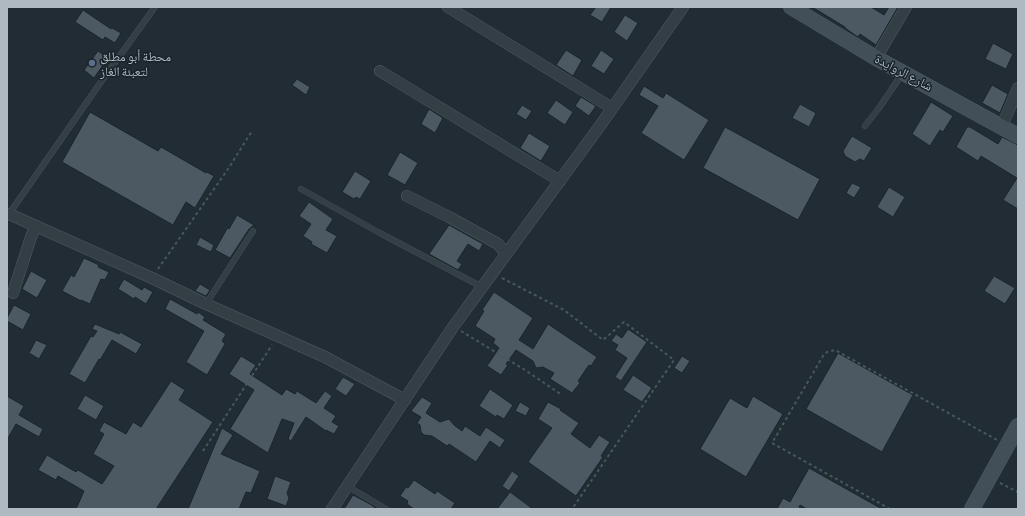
<svg xmlns="http://www.w3.org/2000/svg" width="1025" height="516" font-family="'Sofia Sans Condensed','Noto Naskh Arabic',sans-serif">
<rect width="100%" height="100%" fill="#212c34"/>
<g fill="#4c5963" stroke="#1b252b">
<path d="M596 7H611L602 22 590 15Z"/>
<path d="M812 7H871L884 15 889 7H898L876 45 860 34 858 37 845 28V27Z"/>
<path d="M83 10 111 29 112 28 121 33 115 43 105 37 103 40 75 22Z"/>
<path d="M625 15 638 23 627 41 614 32Z"/>
<path d="M993 43 1013 54 1006 69 985 59Z"/>
<path d="M566 50 582 60 573 76 556 65Z"/>
<path d="M601 50 614 59 604 74 591 66Z"/>
<path d="M98 51 108 58 94 78 84 70Z"/>
<path d="M297 79 310 87 306 95 292 85Z"/>
<path d="M992 85 1008 94 1000 113 982 103Z"/>
<path d="M644 86 663 98 666 93 709 120 684 160 641 133 658 106 639 95Z"/>
<path d="M581 97 596 106 589 116 575 106Z"/>
<path d="M556 100 573 112 565 125 547 113Z"/>
<path d="M931 102 953 116 943 132 940 130 930 146 912 134Z"/>
<path d="M800 104 816 113 809 127 792 118Z"/>
<path d="M522 105 532 111 526 120 516 114Z"/>
<path d="M429 109 443 118 435 133 421 124Z"/>
<path d="M90 112 158 151 161 147 206 173 207 172 214 176 195 208 186 202 173 225 62 162Z"/>
<path d="M725 127 820 179 798 220 703 168Z"/>
<path d="M967 127H970L998 144 1002 137 1018 145V209L1003 200 1017 178 981 156 978 161 956 147Z"/>
<path d="M529 133 550 146 541 161 520 148Z"/>
<path d="M852 136 872 148 864 161 860 159 855 162 845 156 843 151Z"/>
<path d="M400 152 418 163 405 185 387 175Z"/>
<path d="M355 171 371 181 360 199 356 197 354 199 342 192Z"/>
<path d="M852 183 861 187 854 198 846 193Z"/>
<path d="M889 187 905 197 893 217 877 207Z"/>
<path d="M309 202 333 219 326 230 337 236 327 253 311 244 312 242 303 236 311 224 299 216Z"/>
<path d="M237 215 254 225 249 229 230 258 215 250 228 227 229 229Z"/>
<path d="M449 225 483 244 479 251 468 244 457 261 462 264 458 270 429 254Z"/>
<path d="M200 237 214 245 211 252 196 245Z"/>
<path d="M84 258 99 265 98 267 109 272 105 280 101 279 90 304 81 300V301L62 291 71 275 74 277Z"/>
<path d="M31 271 47 280 37 298 22 289Z"/>
<path d="M994 276 1015 288 1005 304 984 291Z"/>
<path d="M124 279 142 290 144 287 153 292 146 304 135 297 134 299 118 289Z"/>
<path d="M200 284 210 290 206 296 195 291Z"/>
<path d="M494 292 533 318 519 340 533 349 548 324 597 357 591 366 589 365 578 381 580 383 572 393 550 379 554 373 543 367 536 368 533 361 516 350 506 364 508 365 501 375 487 366 499 348 493 343 495 339 475 326 484 311 482 310Z"/>
<path d="M170 299 197 314 198 312 205 317 203 320 226 334 222 341 225 344 207 375 186 362 204 331 165 309Z"/>
<path d="M14 305 31 314 23 330 7 321V318Z"/>
<path d="M95 324 119 334 120 332 142 344 136 354 112 340 100 360 99 359 85 383 69 374 91 336 93 337 97 331 92 329Z"/>
<path d="M628 329 647 342 621 381 615 377 627 358 615 350 618 345 611 341 616 334 622 338Z"/>
<path d="M36 340 47 345 39 359 29 353Z"/>
<path d="M838 353 913 395 882 452 806 409Z"/>
<path d="M241 356 256 365 250 374 282 395 286 389 295 394 297 391 316 403 325 391 332 396 324 408 336 416 332 422 339 426 334 434 326 430V431L306 417 291 441 288 439 294 423 282 419 268 453 230 429 254 390 229 374Z"/>
<path d="M682 356 690 361 682 373 674 368Z"/>
<path d="M633 375 652 388 642 402 623 390Z"/>
<path d="M343 377 355 384 346 396 335 389Z"/>
<path d="M171 381 185 390 179 400 213 422 156 509H76L84 491 58 476 56 480 38 470 47 455 76 472 78 470 102 484 114 466 93 454 104 434 99 431 104 422 126 434 133 422 141 427Z"/>
<path d="M490 389 513 405 504 419 497 415 496 417 479 406Z"/>
<path d="M85 395 104 406 96 420 77 409Z"/>
<path d="M7 396 24 406 19 415 43 429 39 437 16 424 7 440Z"/>
<path d="M753 396 783 414 746 477 700 449 730 398 747 408Z"/>
<path d="M422 397 432 403 426 413 440 422 449 419 454 425 462 431 465 426 480 436 486 427 505 440 500 448 490 441 476 462 449 444 447 446 432 436 424 435 421 432 420 425 417 423 421 417 411 411Z"/>
<path d="M520 402 530 408 526 416 515 411Z"/>
<path d="M548 402 561 409 560 410 579 423 571 434 590 448 599 435 610 442 601 456 603 457 576 496 528 462 552 428 538 419Z"/>
<path d="M222 428 233 435 221 454 260 471 251 493 246 492 239 509H188Z"/>
<path d="M809 468 882 509H807L800 505 799 507 802 509H777L783 498 790 502Z"/>
<path d="M512 471 519 476 509 491 502 486Z"/>
<path d="M275 476 291 482 287 493 289 498 286 506 267 499Z"/>
<path d="M414 480 435 494 437 491 455 503 451 509H414L407 504 408 501 400 496 406 487 408 488Z"/>
<path d="M510 492 533 509H497Z"/>
<path d="M353 495 370 504 377 509H344Z"/>
</g>
<g fill="none" stroke-linecap="round" stroke-linejoin="round">
<g stroke="#515c63" stroke-width="6">
<g id="lane">
<path d="M865 126 879 108 902 74"/>
<path d="M301 189 378 232 482 287"/>
<path d="M9 214 103 79 155 7"/>
<path d="M206 304 253 231"/>
<path d="M347 486 386 509"/>
</g>
</g>
<g stroke="#515c63" stroke-width="12">
<g id="street">
<path d="M448 7 612 108"/>
<path d="M876 58 906 7"/>
<path d="M380 71 560 181"/>
<path d="M1002 126 1018 88"/>
<path d="M407 196 449 217 498 244 506 254"/>
<path d="M9 214 152 278 206 304 325 357 405 400"/>
<path d="M13 293 31 237 36 226"/>
<path d="M332 509 453 327 602 123 683 7"/>
</g>
</g>
<g stroke="#515c63" stroke-width="16">
<g id="secondary">
<path d="M791 7 876 58 1018 136"/>
<path d="M972 509 1018 426"/>
</g>
</g>
<g stroke="#465958" stroke-width="2" stroke-dasharray="3 3" stroke-linecap="butt">
<path d="M158 269 228 169 252 131"/>
<path d="M502 278 564 310 603 340 624 322 674 360 572 509"/>
<path d="M461 331 525 370 562 395"/>
<path d="M203 451 272 345"/>
<path d="M1000 483 1018 492"/>
<path d="M890 509 772 443 823 356 827 352 835 350 997 440"/>
</g>
<use href="#lane" stroke="#343e45" stroke-width="5.5"/>
<use href="#street" stroke="#343e45" stroke-width="11"/>
<use href="#secondary" stroke="#424e58" stroke-width="15"/>
</g>
<circle fill="#5c6f8a" stroke="#1a2329" stroke-width="1.5" cx="92" cy="63" r="4"/>
<g text-anchor="middle" stroke-width="3" stroke-linejoin="round" paint-order="stroke">
<g font-size="13" fill="#aeb9c2" stroke="#1a2329" text-anchor="start">
<text x="100" y="61">محطة أبو مطلق<tspan x="100" dy="15">لتعبئة الغاز</tspan></text>
</g>
<g font-size="13" fill="#aeb9c2" stroke="#1a2329">
<text transform="translate(904 72) rotate(28)" y="5">شارع الروايدة</text>
</g>
</g>
<rect width="1025" height="516" fill="none" stroke="#aeb9c2" stroke-width="16"/>
</svg>
